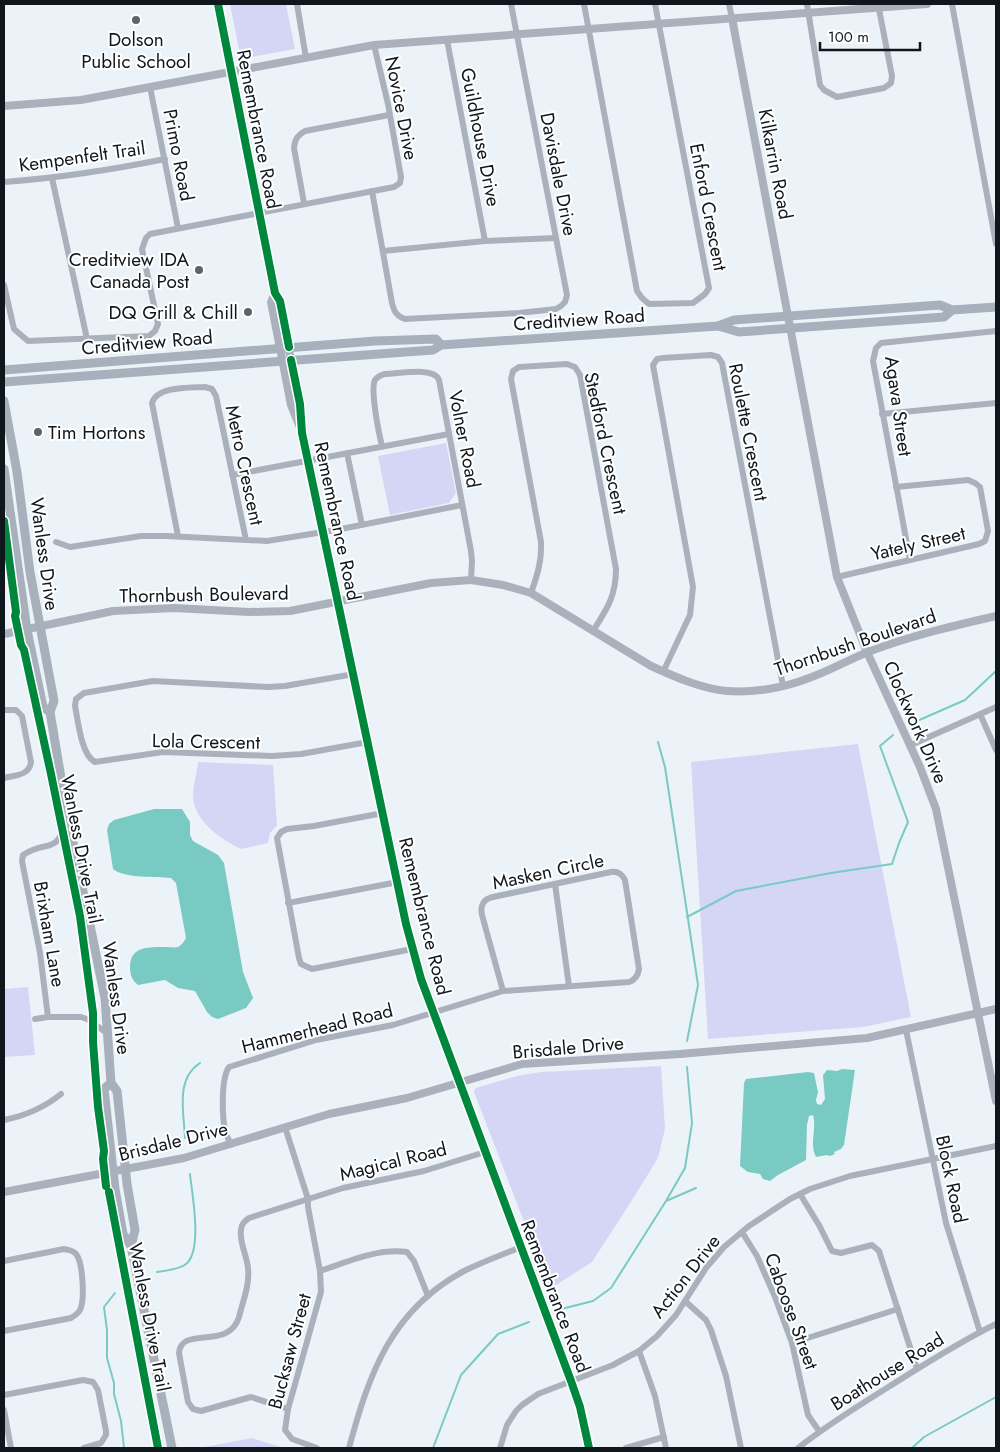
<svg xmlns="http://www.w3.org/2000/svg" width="1000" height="1452" font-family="Jost,sans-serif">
<rect width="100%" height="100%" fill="#ecf3f8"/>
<g fill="#d5d6f6">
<path d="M230 4H286L295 49 241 59Z"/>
<path d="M446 443 456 493 449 503 390 515 378 456Z"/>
<path d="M858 744 911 1017 863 1027 708 1039 691 762Z"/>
<path d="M198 762 273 765 277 825 270 833 268 843 241 849C221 839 194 822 193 796 193 785 197 773 198 762Z"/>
<path d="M28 987 35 1055 4 1057V989Z"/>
<path d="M661 1066 665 1129 658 1158 629 1205 592 1262 550 1289 474 1092 476 1088 517 1076 541 1072Z"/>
<path d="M252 1438 284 1448H199Z"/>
</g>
<g fill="#7acac4">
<path d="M154 809H182L190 822V835L193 841 218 855 224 863 243 972 253 998 246 1008 218 1019 212 1017 207 1012 195 991 178 988 165 980 138 985C132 980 130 975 130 967 130 946 149 947 166 947 169 947 175 948 178 947 182 945 184 941 186 938L176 883 171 878C156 876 125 879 113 869L107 830 109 824 114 820Z"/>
<path d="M842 1069 855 1070 844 1145 841 1149 834 1152 835 1154 830 1156 827 1155 816 1157C809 1144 817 1129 813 1115L809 1116 807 1125 806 1160 778 1175 770 1181 763 1179 760 1174 748 1172 740 1166 744 1083 746 1079 808 1072 814 1073 818 1092 816 1100 817 1104 821 1105 825 1099 823 1075 827 1070 837 1071Z"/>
</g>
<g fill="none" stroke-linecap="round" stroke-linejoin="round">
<g stroke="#7acac4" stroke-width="2">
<path d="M917 721 965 700 996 671"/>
<path d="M658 742 665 767 698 985 687 1041"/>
<path d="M687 917 736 891 831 873 892 864 899 843 908 822 880 746 893 735"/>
<path d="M185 1138C184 1113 175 1079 200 1063"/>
<path d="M666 1201 696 1188"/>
<path d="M157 1272C165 1271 180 1269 186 1264 203 1250 192 1194 190 1174"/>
<path d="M115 1293 104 1307 107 1330V1358L114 1383V1394L121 1421 124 1448"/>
<path d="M561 1309 593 1301 611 1288 666 1201 685 1168 692 1123 687 1067"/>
<path d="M433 1448 461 1375 498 1334 529 1322"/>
<path d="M912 1448 924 1437 996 1397"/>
</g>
<g stroke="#abb1bc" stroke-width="6">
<path d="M297 4 306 58"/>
<path d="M584 4 637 291 642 298 649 304 693 303 705 294 709 288 655 4"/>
<path d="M729 4 732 18"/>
<path d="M807 4 820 85 824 90 837 97 884 88 891 83 892 76 878 4"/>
<path d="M952 4 996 244"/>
<path d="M447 40 485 241"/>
<path d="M150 87 178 228"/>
<path d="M52 178 87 339"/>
<path d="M4 182C58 178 111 170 165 159"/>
<path d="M372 191 392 303C394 311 396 316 405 319L519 313 556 309 561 306 565 302 567 295 511 4"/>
<path d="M304 203 294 148C295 139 297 136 305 131L389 115"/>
<path d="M383 251 485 241 556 238"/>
<path d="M4 285 14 329 28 341 149 336 155 331 158 324 142 249 146 238 150 234 394 187 400 183 401 177 388 104 374 45"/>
<path d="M882 414 996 403"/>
<path d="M382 446C379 434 370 390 375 380 378 376 381 375 385 374 398 374 434 366 439 380L471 551 472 561 471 580"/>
<path d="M347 453 362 525"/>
<path d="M232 475 449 434"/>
<path d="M178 536 152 403C157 386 189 388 205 387L212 389 216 396 246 540"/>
<path d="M56 542 70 547 141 536H166L267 541 336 530 462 505"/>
<path d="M910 560 873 361 876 348 881 343 996 331"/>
<path d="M837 577 979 544 985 541 988 531 980 487 975 483 968 480 896 487"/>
<path d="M531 593C537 576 542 561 541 542L511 379 513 371 519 367 567 364 575 367 580 375 616 569C616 596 607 609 593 631"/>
<path d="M663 672 690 615 693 587 653 365 657 359 663 358 711 355 718 357 722 363 783 686"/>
<path d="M354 674 285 686 268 687 153 681 84 693 76 699 75 706C78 720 81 755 95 762L163 752 272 756 301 754 368 742"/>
<path d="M4 710H16L22 716 31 762C29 776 15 775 4 778"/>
<path d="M980 714 996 750"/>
<path d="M911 745 996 707"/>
<path d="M383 813 314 826 287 829 281 832 277 838 299 958 301 964 312 969 412 949"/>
<path d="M68 819C54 858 49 838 23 855L22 861 40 953 48 1017H81L87 1019 107 1033"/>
<path d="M555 884 569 986"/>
<path d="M288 903 398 882"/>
<path d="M35 1019 48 1017"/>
<path d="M906 1030 946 1223 980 1332"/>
<path d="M4 1120C24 1116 45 1107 61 1094"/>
<path d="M285 1127 308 1199V1207L320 1271 321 1292 288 1409 285 1430 292 1439 317 1448"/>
<path d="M231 1145C229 1140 226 1135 225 1130 222 1116 221 1078 229 1067L316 1040 393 1025 503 991 629 982C635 980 638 976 639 969L625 880C622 874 618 871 611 872L493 897C483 899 480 906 482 915L503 991"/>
<path d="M800 1194 819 1225 832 1251 841 1253 872 1245 879 1251 917 1369"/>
<path d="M742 1232 757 1256 775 1297 792 1343 808 1415 819 1431"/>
<path d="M4 1261 64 1249C69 1250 73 1250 76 1254 83 1262 85 1300 80 1310 78 1314 74 1316 71 1318L4 1331"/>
<path d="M320 1271C347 1262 377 1248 407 1252L414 1261 428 1296"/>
<path d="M685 1301 706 1320 711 1330 726 1376 741 1448"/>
<path d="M792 1343 898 1309"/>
<path d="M639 1351 655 1396 666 1448"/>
<path d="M4 1395 83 1380 93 1382 98 1390 106 1431V1435L101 1443 84 1448"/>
<path d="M288 1409 251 1397 201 1411 193 1409 188 1402 179 1353C181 1325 229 1351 239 1317 243 1301 250 1284 248 1268 247 1256 239 1242 241 1230 241 1224 245 1221 249 1218L343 1188 424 1171 485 1152"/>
<path d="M4 1410 11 1448"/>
<path d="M349 1448C369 1374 391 1310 464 1271 482 1262 502 1255 521 1247"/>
<path d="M500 1448 507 1425 516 1411 522 1405 538 1394 613 1365 639 1351 657 1336 676 1315 706 1268 724 1247 749 1226 790 1199 810 1189 850 1176 996 1146"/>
<path d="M626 1448 664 1437"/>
<path d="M798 1448C827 1425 858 1406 890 1386 925 1364 959 1342 996 1324"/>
</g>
<g stroke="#abb1bc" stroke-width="8">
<path d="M218 4 275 293C284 308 285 328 288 345 294 374 300 403 302 433L412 949 432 1012 571 1381 580 1407 589 1448"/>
<path d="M732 18 837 577 867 652 920 767 936 809 996 1101"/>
<path d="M4 106 81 100 374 45 927 4"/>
<path d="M275 293 271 302 291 405 299 425"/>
<path d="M4 634 113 611 174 608 249 612 290 611 431 583 471 580 503 585 531 593 651 666C673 676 702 689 727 691 753 693 784 688 809 678 829 671 848 660 868 652 909 636 953 626 996 616"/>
<path d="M4 1192 184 1158 329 1114 407 1098 522 1064 680 1054 867 1038 996 1009"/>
</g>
<g stroke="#a8b0bc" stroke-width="9">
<path d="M718 326 739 332 944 317 952 310"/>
<path d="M4 370 375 341 436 339 441 345"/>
<path d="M4 382 433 350 441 345 718 326 734 320 940 305 952 310 996 307"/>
<path d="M4 401 17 472 30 572 54 701 50 712 67 814 105 998 111 1083 117 1091 127 1184 135 1230 131 1246"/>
<path d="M4 469 27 630 43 707 50 712"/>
<path d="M111 1083 104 1089 115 1189 123 1234 131 1246 172 1448"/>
</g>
<g stroke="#fff" stroke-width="11">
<g id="cycleway">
<path d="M218 4 275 293 280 301 289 347"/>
<path d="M291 360 300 404 302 433 406 924 421 979 571 1381 580 1407 589 1448"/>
<path d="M4 521 16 612 15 616 21 645 24 650 51 774 80 916 93 1013V1042L98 1107 104 1151 103 1159 106 1186"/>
<path d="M109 1192 158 1448"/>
</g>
</g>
<use href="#cycleway" stroke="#00873e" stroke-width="8"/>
</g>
<g fill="#5c646a" stroke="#fff" stroke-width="2">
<circle cx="136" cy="20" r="5"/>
<circle cx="199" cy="270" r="5"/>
<circle cx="248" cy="312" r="5"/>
<circle cx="38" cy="432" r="5"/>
</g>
<g text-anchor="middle" stroke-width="4" stroke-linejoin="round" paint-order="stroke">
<g font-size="19" fill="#0f171d" stroke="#fff" text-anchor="end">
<text x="136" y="46" text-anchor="middle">Dolson<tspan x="136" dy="22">Public School</tspan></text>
<text x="189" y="266">Creditview IDA<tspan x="189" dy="22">Canada Post</tspan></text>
<text x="238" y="319">DQ Grill &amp; Chill</text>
<text x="48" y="439" text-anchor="start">Tim Hortons</text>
</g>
<g font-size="19" fill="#0f171d" stroke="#fff">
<text transform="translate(402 108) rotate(79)" y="7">Novice Drive</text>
<text transform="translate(259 129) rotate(79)" y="7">Remembrance Road</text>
<text transform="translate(481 137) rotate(79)" y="7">Guildhouse Drive</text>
<text transform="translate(179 155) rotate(79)" y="7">Primo Road</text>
<text transform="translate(82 156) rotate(-8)" y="7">Kempenfelt Trail</text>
<text transform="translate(776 164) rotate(79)" y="7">Kilkarrin Road</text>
<text transform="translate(559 174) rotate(79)" y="7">Davisdale Drive</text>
<text transform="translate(709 207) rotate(79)" y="7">Enford Crescent</text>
<text transform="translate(579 319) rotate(-4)" y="7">Creditview Road</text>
<text transform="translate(147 342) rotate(-5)" y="7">Creditview Road</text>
<text transform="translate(899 406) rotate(82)" y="7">Agava Street</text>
<text transform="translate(749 432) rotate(79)" y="7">Roulette Crescent</text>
<text transform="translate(465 439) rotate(79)" y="7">Volner Road</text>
<text transform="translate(606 443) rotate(78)" y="7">Stedford Crescent</text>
<text transform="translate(245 465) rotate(78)" y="7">Metro Crescent</text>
<text transform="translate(338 521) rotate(78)" y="7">Remembrance Road</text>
<text transform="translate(918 543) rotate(-13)" y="7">Yately Street</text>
<text transform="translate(45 554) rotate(82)" y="7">Wanless Drive</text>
<text transform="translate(204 594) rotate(-1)" y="7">Thornbush Boulevard</text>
<text transform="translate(855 642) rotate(-19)" y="7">Thornbush Boulevard</text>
<text transform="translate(916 722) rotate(66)" y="7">Clockwork Drive</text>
<text transform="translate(206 741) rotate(1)" y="7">Lola Crescent</text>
<text transform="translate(82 849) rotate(79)" y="7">Wanless Drive Trail</text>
<text transform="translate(548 871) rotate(-12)" y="7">Masken Circle</text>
<text transform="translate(425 916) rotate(76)" y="7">Remembrance Road</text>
<text transform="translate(50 934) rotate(80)" y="7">Brixham Lane</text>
<text transform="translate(117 998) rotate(82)" y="7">Wanless Drive</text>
<text transform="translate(317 1028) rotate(-14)" y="7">Hammerhead Road</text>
<text transform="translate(568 1047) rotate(-5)" y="7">Brisdale Drive</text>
<text transform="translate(173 1141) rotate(-14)" y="7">Brisdale Drive</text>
<text transform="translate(393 1161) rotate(-14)" y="7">Magical Road</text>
<text transform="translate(952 1179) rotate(78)" y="7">Block Road</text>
<text transform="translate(685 1276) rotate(-52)" y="7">Action Drive</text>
<text transform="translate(556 1296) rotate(69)" y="7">Remembrance Road</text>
<text transform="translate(792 1311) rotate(70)" y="7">Caboose Street</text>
<text transform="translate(150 1317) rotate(79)" y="7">Wanless Drive Trail</text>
<text transform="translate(289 1351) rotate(-75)" y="7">Bucksaw Street</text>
<text transform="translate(887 1371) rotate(-32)" y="7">Boathouse Road</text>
</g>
</g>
<rect width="1000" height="1452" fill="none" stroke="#0f171d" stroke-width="10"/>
<path d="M820 42v8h100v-8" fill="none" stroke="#0f171d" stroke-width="2.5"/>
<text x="828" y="42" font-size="15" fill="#0f171d" stroke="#ffffff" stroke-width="4" paint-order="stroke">100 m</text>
</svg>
